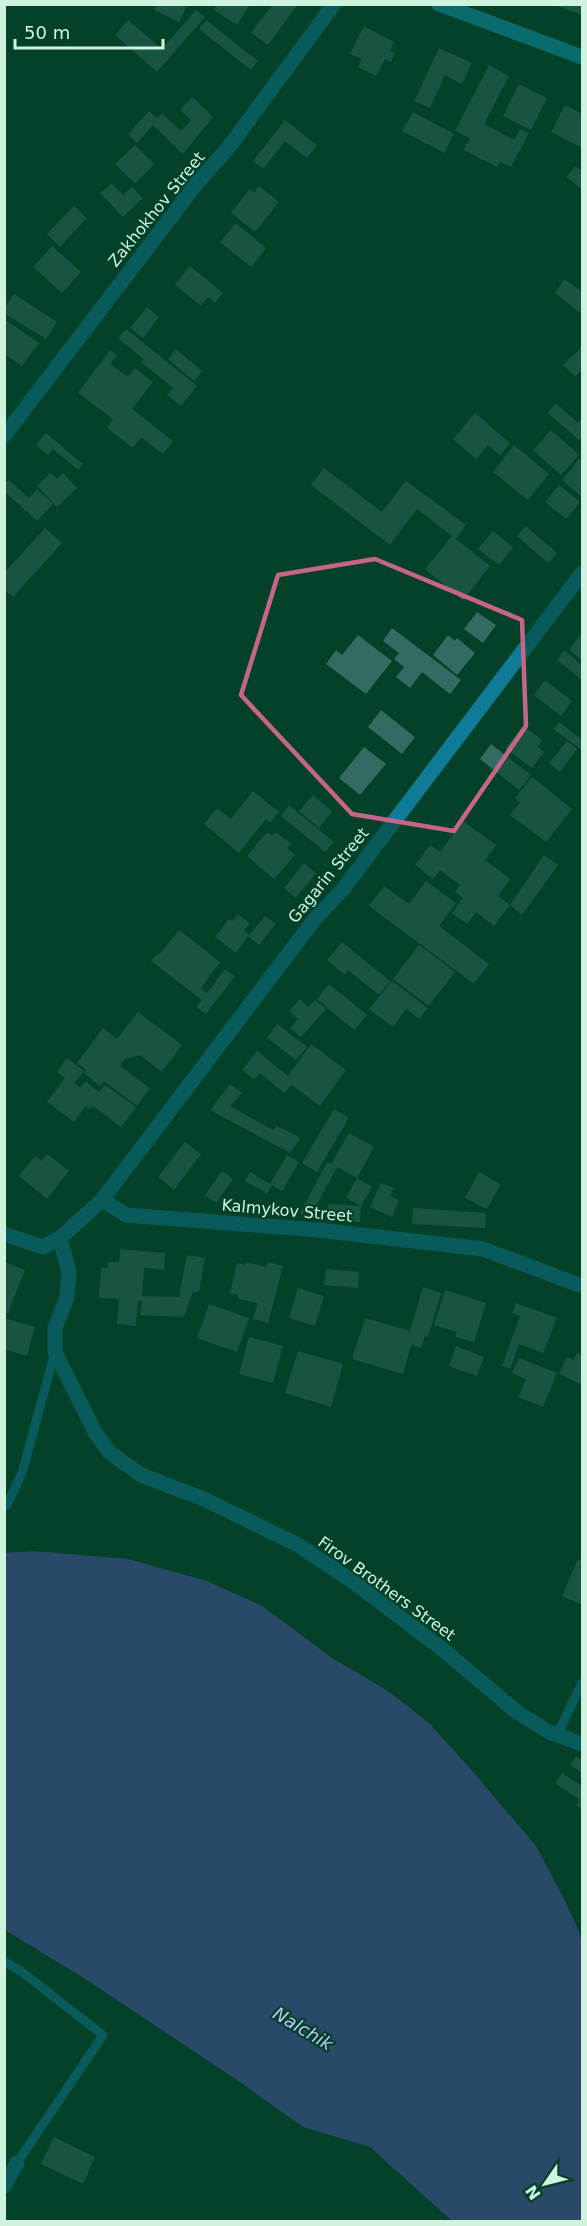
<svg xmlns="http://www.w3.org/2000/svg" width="587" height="2226" font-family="'DejaVu Sans',sans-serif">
<rect width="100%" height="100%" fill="#034129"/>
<path fill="#5753b7" d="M32 1551 128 1559 207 1581 262 1606 332 1658 388 1691 429 1723 474 1773 536 1846 564 1899 580 1934 582 1946V2221H452L370 2147 303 2127 234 2078 87 1980 5 1930V1553Z"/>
<g fill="#336a61">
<path d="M157 4H188L179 22 154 10Z"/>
<path d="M217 4H247L249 6 237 25 214 10Z"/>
<path d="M273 4H298L268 45 251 33Z"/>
<path d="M555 4H582V15L555 5Z"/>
<path d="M196 10 205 17 157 72 115 35 128 20 162 49Z"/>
<path d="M206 20 258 61 251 70 199 29Z"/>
<path d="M364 26 394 42 390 51 395 53 391 62 385 59 376 76 358 67 362 59 350 54Z"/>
<path d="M439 48 472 63 462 84 445 75 430 108 414 101Z"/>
<path d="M489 65 509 76 484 124 514 140 520 129 529 133 511 167 500 162 497 167 463 150 470 138 455 131Z"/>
<path d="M519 84 547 98 531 130 503 116Z"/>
<path d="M192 97 213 117 183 154 153 125 137 143 128 134 149 111 157 118 162 113 181 131 191 120 180 110Z"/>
<path d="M565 105 582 114V148L551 132Z"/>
<path d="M413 112 454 134 444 153 402 131Z"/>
<path d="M285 120 317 145 307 158 285 141 263 169 253 161Z"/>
<path d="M135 145 154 164 135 184 115 164Z"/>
<path d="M575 166 582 171V189L566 177Z"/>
<path d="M112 183 123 195 132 187 143 198 123 217 100 193Z"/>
<path d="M259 186 279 202 255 232 231 213 250 189 254 193Z"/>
<path d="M74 206 87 218 60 247 47 234Z"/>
<path d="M236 223 266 248 251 267 220 242Z"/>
<path d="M52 246 81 272 62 293 33 267Z"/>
<path d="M190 266 223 293 215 303 208 297 201 306 175 285Z"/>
<path d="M564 279 582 292V314L555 293Z"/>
<path d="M14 294 57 322 46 339 4 313V309Z"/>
<path d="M147 307 159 317 143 338 130 328Z"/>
<path d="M4 319 39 343 22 366 4 354Z"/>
<path d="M126 329 197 386 181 406 167 395 173 388 141 362 143 359 118 338Z"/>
<path d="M582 347V370L575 377 563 365Z"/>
<path d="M176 349 202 371 194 381 168 359Z"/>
<path d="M110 350 117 356 110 364 128 377 135 368 153 382 132 409 173 441 163 454 141 437 133 448 107 428 113 419 78 393Z"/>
<path d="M556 403 578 423 582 418V436L579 440 548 413Z"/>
<path d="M475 413 510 443 500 456 488 445 476 459 453 439Z"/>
<path d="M551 430 579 455 561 475 533 450Z"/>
<path d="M46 433 83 464 78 470 53 449 48 455 36 445Z"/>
<path d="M514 445 549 474 528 500 493 472Z"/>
<path d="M579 459 582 461V497L562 480Z"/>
<path d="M324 468 382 512 406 481 466 525 456 539 490 566 463 600 425 569 452 536 417 509 390 545 311 485Z"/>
<path d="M51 472 57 479 63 473 77 488 57 507 37 486Z"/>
<path d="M9 480 29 498 37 489 53 504 37 521 4 491V484Z"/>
<path d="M559 485 580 502 566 519 545 502Z"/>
<path d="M526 526 557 553 548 563 517 536Z"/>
<path d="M45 528 62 543 13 597 4 589V573Z"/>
<path d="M493 531 513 547 499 565 478 549Z"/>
<path d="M477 612 496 625 483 643 464 629Z"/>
<path d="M392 628 461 680 450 694 422 672 410 688 396 677 404 667 394 659 399 653 383 641Z"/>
<path d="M582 632V660L569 650Z"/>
<path d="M358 635 392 661 366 694 326 664 336 650 342 655Z"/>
<path d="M448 635 455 641 457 638 475 653 457 675 433 655Z"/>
<path d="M564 650 582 665V680L557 660Z"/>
<path d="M545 680 572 701 561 716 534 695Z"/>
<path d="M381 710 415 737 402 754 368 727Z"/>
<path d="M559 722 582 740V750L553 729Z"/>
<path d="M523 726 542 740 538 747 544 752 532 768 506 749Z"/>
<path d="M567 741 577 749 560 772 549 763Z"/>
<path d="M491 744 531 775 519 790 480 759Z"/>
<path d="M364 747 386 764 360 795 339 778Z"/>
<path d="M532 777 572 809 546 842 510 815 520 802 515 798Z"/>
<path d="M253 791 279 812 270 823 266 819 239 853 204 824 217 808 231 819Z"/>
<path d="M313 795 332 812 319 828 299 811Z"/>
<path d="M289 805 334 842 325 852 281 816Z"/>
<path d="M463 821 496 845 485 860 510 879 498 896 510 905 494 926 476 912 467 924 452 913 463 898 455 892 460 885 440 870 433 879 415 865 430 845 440 852Z"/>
<path d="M267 832 272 836 276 832 291 844 287 848 295 855 274 879 247 856Z"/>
<path d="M544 855 558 865 522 915 510 905Z"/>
<path d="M304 863 316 873 296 898 284 888Z"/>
<path d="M426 881 456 903 439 926 489 964 474 984 369 906 384 886 409 904Z"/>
<path d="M238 914 250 923 244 930 249 935 236 953 215 937 229 919 233 921Z"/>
<path d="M265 916 276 924 259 945 248 936Z"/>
<path d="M179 930 220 962 201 988 207 993 225 969 235 976 206 1014 196 1007 202 1000 151 961 157 954 159 955Z"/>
<path d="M342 942 390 981 379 995 348 970 345 975 327 960Z"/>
<path d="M419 945 455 972 429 1006 393 979Z"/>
<path d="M392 981 428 1008 419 1019 406 1009 393 1027 369 1009Z"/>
<path d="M329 984 367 1015 354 1030 317 999Z"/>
<path d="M300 999 308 1007 315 1000 326 1009 301 1037 290 1028 298 1019 289 1011Z"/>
<path d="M138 1012 182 1045 162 1072 140 1055 125 1059 120 1066 150 1088 137 1106 104 1081 100 1086 84 1073 86 1070 77 1063 103 1028 117 1039Z"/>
<path d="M277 1024 307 1047 296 1060 267 1038Z"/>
<path d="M311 1044 346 1070 320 1106 292 1085 284 1093 260 1073 254 1080 242 1070 257 1051 288 1076Z"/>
<path d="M67 1058 84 1071 74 1083 80 1088 85 1081 99 1092 105 1085 136 1107 121 1127 93 1106 90 1109 86 1106 74 1122 47 1102 65 1078 57 1072Z"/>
<path d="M230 1084 242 1093 230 1106 273 1130 277 1126 301 1138 290 1153 210 1110Z"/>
<path d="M334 1109 349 1118 317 1172 302 1163Z"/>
<path d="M349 1133 374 1147 357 1178 337 1167 310 1218 300 1213 327 1162 331 1164Z"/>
<path d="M185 1142 201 1154 174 1190 158 1177Z"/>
<path d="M47 1154 69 1171 47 1199 19 1176 35 1156 41 1161Z"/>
<path d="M287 1155 299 1162 282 1191 272 1185 267 1194 245 1181 250 1172 270 1184Z"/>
<path d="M222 1171 233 1179 216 1203 205 1195Z"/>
<path d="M479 1172 501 1184 487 1209 465 1198Z"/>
<path d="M357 1178 372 1187 361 1206 346 1198Z"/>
<path d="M381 1183 394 1188 390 1196 399 1200 392 1217 370 1207Z"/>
<path d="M328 1204 361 1206 360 1222 326 1220Z"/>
<path d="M413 1208 486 1213 485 1228 412 1224Z"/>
<path d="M120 1249 165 1253 164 1270 144 1268 142 1296 179 1297 187 1255 205 1258 199 1292H193L184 1317 140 1315 142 1301H138L136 1326 117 1324 119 1299 99 1298 101 1267 108 1268V1262H119Z"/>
<path d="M4 1262 25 1270 8 1313 4 1311Z"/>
<path d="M246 1262 266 1267 268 1262 283 1266 268 1323 253 1319 258 1303 238 1299V1295L230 1293 237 1263 246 1265Z"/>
<path d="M326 1269 359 1272 358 1288 324 1285Z"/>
<path d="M423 1287 441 1293 428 1337 425 1336 421 1348 411 1345 403 1374 352 1359 365 1318 410 1331Z"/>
<path d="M298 1288 324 1296 315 1326 289 1318Z"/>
<path d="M445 1290 486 1303 474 1342 455 1337 457 1332 434 1325Z"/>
<path d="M516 1303 557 1318 543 1353 519 1344 510 1369 502 1366 520 1316 512 1313Z"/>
<path d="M209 1304 249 1318 237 1352 197 1338Z"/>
<path d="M4 1318 35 1327 27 1356 4 1349Z"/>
<path d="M249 1337 283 1346 273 1383 239 1374Z"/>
<path d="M456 1346 484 1357 477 1376 449 1366Z"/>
<path d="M298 1351 343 1364 331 1407 285 1393Z"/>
<path d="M577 1353 582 1355V1385L559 1374 567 1357 574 1360Z"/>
<path d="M519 1358 557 1373 543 1407 518 1397 526 1379 512 1373Z"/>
<path d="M578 1559 582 1561V1605L562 1596Z"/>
<path d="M576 1756 582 1760V1773L570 1765Z"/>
<path d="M562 1773 582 1786V1809L576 1805 579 1799 555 1783Z"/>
<path d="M54 2137 95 2157 83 2184 41 2164Z"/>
</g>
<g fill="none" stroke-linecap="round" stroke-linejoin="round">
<g stroke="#0f7b96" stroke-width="9">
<path d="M4 1506 7 1505 22 1473 55 1352"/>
<path d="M557 1735 582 1683"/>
<path d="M4 1961 22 1972 103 2035 17 2163"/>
</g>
<g stroke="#0f7b96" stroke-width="15">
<path d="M4 436 197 183 229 147 334 4"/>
<path d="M102 1200 126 1215 318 1230 483 1249 582 1286"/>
<path d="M4 1234 43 1247 60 1238 102 1200 314 920 343 889 582 573"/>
<path d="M60 1238 69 1272 67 1297 55 1328V1352L95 1432 109 1452 141 1475 204 1499 298 1545 355 1583 442 1649 517 1712 549 1732 582 1744"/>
<path d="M4 2186 17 2163"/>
</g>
<path stroke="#129ebf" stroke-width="15" d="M439 4 582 57"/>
</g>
<path d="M0 0H587V2226H0ZM375 559 522 620 526 726 454 831 352 814 241 695 278 575Z" fill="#034129" fill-opacity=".55" fill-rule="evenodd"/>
<path fill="none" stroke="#c76589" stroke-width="4.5" stroke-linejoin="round" d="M375 559 522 620 526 726 454 831 352 814 241 695 278 575Z"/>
<g text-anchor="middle" stroke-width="4.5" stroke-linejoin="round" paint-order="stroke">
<g font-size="16" fill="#d0f3df" stroke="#034129">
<text transform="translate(156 209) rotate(-51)" y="6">Zakhokhov Street</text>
<text transform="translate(328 875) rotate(-51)" y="6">Gagarin Street</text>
<text transform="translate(287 1210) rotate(5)" y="6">Kalmykov Street</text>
<text transform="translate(387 1588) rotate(36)" y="6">Firov Brothers Street</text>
</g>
<g font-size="18" font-style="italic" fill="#bec3f7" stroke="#034129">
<text transform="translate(303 2029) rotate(31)" y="6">Nalchik</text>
</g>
</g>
<rect width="587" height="2226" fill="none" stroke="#d0f3df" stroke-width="12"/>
<g transform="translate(545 2184) rotate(235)" stroke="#034129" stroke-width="4.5" paint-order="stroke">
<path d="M0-4.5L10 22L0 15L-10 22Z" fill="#d0f3df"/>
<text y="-9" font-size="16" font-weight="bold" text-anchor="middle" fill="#d0f3df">N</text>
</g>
<path d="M15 39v9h148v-9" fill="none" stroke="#d0f3df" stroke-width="3"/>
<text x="24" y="39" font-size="18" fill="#d0f3df" stroke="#034129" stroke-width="4.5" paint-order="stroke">50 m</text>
</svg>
